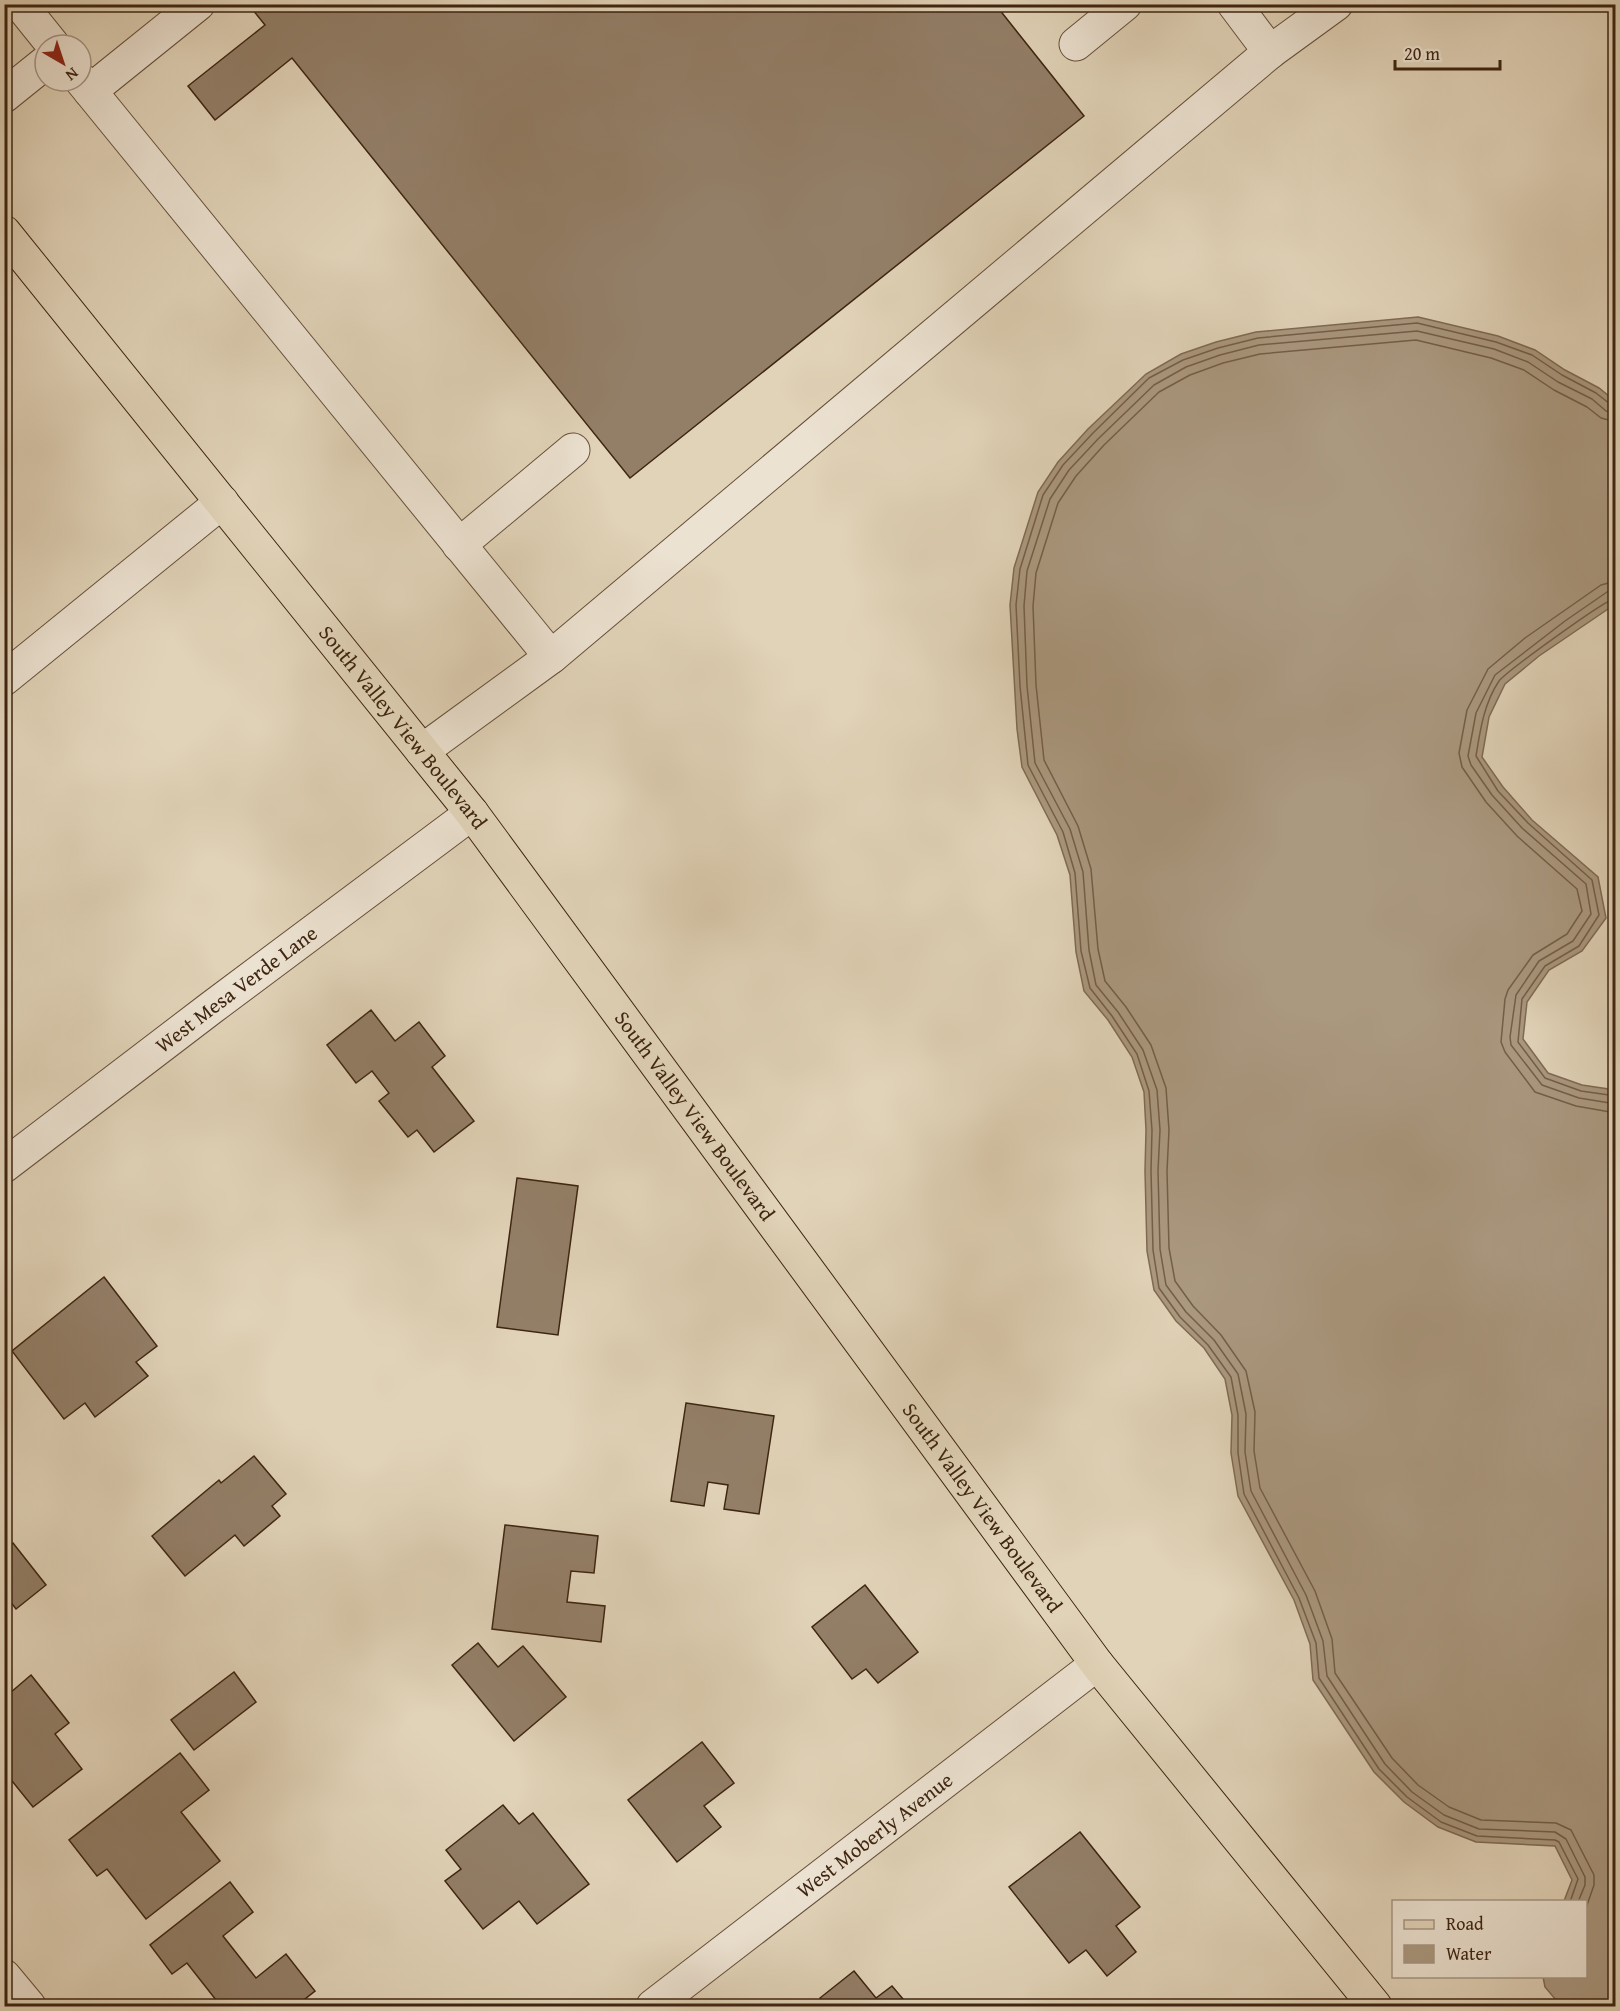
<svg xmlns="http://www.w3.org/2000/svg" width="1620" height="2011" font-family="'Gentium Book Plus',serif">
<rect width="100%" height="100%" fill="#e1d3b8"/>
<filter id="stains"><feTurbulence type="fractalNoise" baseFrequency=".00333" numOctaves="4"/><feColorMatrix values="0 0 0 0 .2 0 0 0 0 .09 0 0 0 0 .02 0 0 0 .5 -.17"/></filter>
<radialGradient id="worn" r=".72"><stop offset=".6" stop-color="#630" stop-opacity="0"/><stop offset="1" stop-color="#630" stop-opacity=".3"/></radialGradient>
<path fill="#aa987f" stroke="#7f6a53" stroke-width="1.5" d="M1418 317 1498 336 1535 350 1565 370 1599 388 1615 401V601L1608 609 1539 656 1505 684 1489 717 1482 757 1503 787 1532 820 1598 877 1606 918 1582 951 1549 970 1527 1002 1523 1039 1548 1073 1582 1085 1615 1090V2006H1561L1545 1987 1543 1977 1586 1976V1902L1564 1901 1572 1880 1555 1846 1476 1842 1438 1827 1404 1802 1374 1772 1313 1680 1310 1644 1294 1600 1238 1496 1231 1453 1232 1415 1225 1379 1204 1348 1176 1321 1154 1290 1147 1251 1145 1171 1146 1130 1144 1092 1132 1057 1108 1020 1084 991 1076 952 1070 875 1057 835 1022 767 1017 729 1010 605 1014 568 1038 492 1058 462 1088 429 1146 374 1181 354 1216 342 1256 332Z"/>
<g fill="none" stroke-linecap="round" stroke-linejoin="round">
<g stroke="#745e48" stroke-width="1.5">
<path d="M1616 581 1601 585 1525 638 1488 669 1467 710 1459 753 1462 767 1486 802 1517 836 1577 889 1582 911 1567 934 1533 955 1508 990 1505 999 1501 1042 1505 1052 1535 1092 1576 1106 1616 1113"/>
<path d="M1616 590 1607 592 1565 621 1495 675 1476 713 1468 756 1471 765 1492 795 1522 828 1586 884 1591 914 1573 941 1539 961 1516 995 1510 1037 1511 1045 1542 1085 1579 1098 1616 1104"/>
<path d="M1616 598C1606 599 1507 671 1499 681 1484 703 1480 731 1476 756L1498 791 1528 823 1592 880 1599 915 1579 946 1545 966 1522 999 1518 1042 1545 1078 1581 1091 1616 1096"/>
<path d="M1570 1902 1578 1879 1559 1842 1555 1840 1477 1836 1441 1822 1407 1797 1379 1769 1319 1678 1316 1643 1299 1598 1244 1494 1238 1453V1415L1231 1377 1208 1345 1180 1317 1159 1288 1153 1250 1151 1171 1152 1130 1149 1091 1137 1054 1112 1016 1090 988 1081 951 1075 873 1063 832 1028 765 1020 686 1016 605 1020 569 1043 495 1063 465 1093 433 1149 378 1183 360 1218 348 1258 338 1417 323 1496 342 1532 355 1562 375 1596 393 1610 404 1616 405"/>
<path d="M1578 1902 1585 1885V1877L1566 1839 1555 1832 1479 1829 1444 1815 1412 1792 1385 1764 1327 1676 1323 1641 1306 1595 1251 1491 1245 1452 1246 1414 1238 1374 1214 1340 1186 1312 1166 1285 1160 1249 1158 1171 1160 1130 1157 1090 1143 1050 1118 1012 1096 985 1089 950 1083 872 1070 829 1035 763 1027 686 1024 606 1027 571 1050 499 1069 470 1098 439 1154 385 1186 367 1220 355 1259 345 1417 331 1494 349 1528 362 1558 382 1592 399 1606 411 1616 413"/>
<path d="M1586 1908 1594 1885V1875L1571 1830 1556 1823 1481 1820 1449 1807 1418 1785 1392 1758 1335 1673 1332 1639 1315 1591 1260 1488 1254 1451 1255 1412 1246 1371 1221 1335 1193 1306 1175 1281 1169 1248 1167 1171 1169 1130 1166 1088 1151 1045 1126 1007 1105 981 1098 949 1091 869 1078 826 1044 760 1036 685 1033 606 1036 573 1058 503 1076 476 1104 445 1159 392 1190 375 1223 363 1260 354 1416 340 1491 358 1524 370 1554 390 1587 407 1601 418 1616 422"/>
</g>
</g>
<g fill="#937f68" stroke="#3e2511" stroke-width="1.5">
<path d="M248 4H995L1084 116 630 478 292 58 215 120 188 86 265 25Z"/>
<path d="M371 1010 395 1041 419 1022 445 1056 432 1067 474 1121 434 1152 417 1130 408 1137 379 1101 389 1093 372 1071 356 1083 327 1045Z"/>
<path d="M517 1178 578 1186 558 1335 497 1327Z"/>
<path d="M104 1277 157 1346 136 1362 148 1376 95 1417 85 1403 64 1419 12 1351Z"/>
<path d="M686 1403 774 1416 759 1514 724 1509 728 1485 708 1482 704 1506 671 1501Z"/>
<path d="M254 1456 286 1494 272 1506 280 1516 244 1546 235 1535 185 1576 152 1536 219 1480 221 1483Z"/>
<path d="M505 1525 598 1536 594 1573 571 1571 567 1602 605 1606 601 1642 492 1629Z"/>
<path d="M13 1543 46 1585 16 1609 10 1601 4 1606V1550Z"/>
<path d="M865 1585 918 1652 878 1683 866 1669 852 1679 812 1627Z"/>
<path d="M478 1643 498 1667 523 1646 566 1697 514 1741 452 1665Z"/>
<path d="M234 1672 256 1702 194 1750 171 1720Z"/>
<path d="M31 1675 69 1723 55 1734 82 1769 33 1807 4 1771V1686L10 1693Z"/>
<path d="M702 1742 734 1783 704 1806 721 1827 677 1862 628 1800Z"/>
<path d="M180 1753 209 1790 181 1812 220 1861 146 1919 107 1869 97 1876 69 1840Z"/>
<path d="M503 1805 519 1824 533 1813 589 1884 537 1924 519 1901 483 1929 445 1881 461 1869 446 1850Z"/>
<path d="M1080 1832 1140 1907 1116 1926 1136 1952 1107 1976 1086 1950 1069 1963 1009 1887Z"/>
<path d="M230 1882 253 1912 223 1936 256 1978 286 1954 315 1991 296 2006H218L220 2005 187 1963 172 1974 150 1945Z"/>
<path d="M854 1971 876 1998 892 1986 909 2006H827L820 1998Z"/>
</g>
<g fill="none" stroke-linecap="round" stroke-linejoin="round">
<g stroke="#67503b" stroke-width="35">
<g id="minor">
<path d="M20 4 53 45"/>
<path d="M1076 44 1125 4"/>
<path d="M1270 52 1336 4"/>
<path d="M81 80 551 657 1270 52 1234 4"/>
<path d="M90 91 198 4"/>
<path d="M4 96 45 63"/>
<path d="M459 545 573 450"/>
<path d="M4 679 222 502"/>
<path d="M422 751 551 657"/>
<path id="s1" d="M4 1166 211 1008 472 813"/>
<path d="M4 1976 29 2006"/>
<path id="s2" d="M653 2006 1097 1664"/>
</g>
</g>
<g stroke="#3e2511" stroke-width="35">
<g id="major">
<path id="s3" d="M4 232 472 813 1097 1664 1375 2006"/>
</g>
</g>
<use href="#minor" stroke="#ece2d1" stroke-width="33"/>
<use href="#major" stroke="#e1d3b8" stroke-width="33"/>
</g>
<g text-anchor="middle" stroke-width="6" stroke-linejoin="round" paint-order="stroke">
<g font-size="21" fill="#3e2511" stroke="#ece2d1">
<text dy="7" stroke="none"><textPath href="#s3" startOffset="636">South Valley View Boulevard</textPath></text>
<text dy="7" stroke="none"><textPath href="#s1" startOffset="292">West Mesa Verde Lane</textPath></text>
<text dy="7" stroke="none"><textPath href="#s3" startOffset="1122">South Valley View Boulevard</textPath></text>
<text dy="7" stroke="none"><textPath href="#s3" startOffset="1608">South Valley View Boulevard</textPath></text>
<text dy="7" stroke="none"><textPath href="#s2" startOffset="280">West Moberly Avenue</textPath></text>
</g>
</g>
<rect width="1620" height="2011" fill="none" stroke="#e1d3b8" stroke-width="24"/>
<rect x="6" y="6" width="1608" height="1999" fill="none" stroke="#3e2511" stroke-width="3"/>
<rect x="12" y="12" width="1596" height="1987" fill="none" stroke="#3e2511" stroke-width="1.5"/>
<rect x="1392" y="1900" width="195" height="78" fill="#ece2d1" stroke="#a69684" stroke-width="1.5"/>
<rect x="1404" y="1920" width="30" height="9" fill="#e1d3b8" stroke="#a69684" stroke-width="1.5"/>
<text x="1446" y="1930" font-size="18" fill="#3e2511">Road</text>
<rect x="1404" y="1945" width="30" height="18" fill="#aa987f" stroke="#a69684" stroke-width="1.5"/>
<text x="1446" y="1960" font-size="18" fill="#3e2511">Water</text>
<g transform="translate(63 63) rotate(141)"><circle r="28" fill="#ece2d1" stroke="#a69684" stroke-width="1.5"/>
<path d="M0-4.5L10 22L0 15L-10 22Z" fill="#8f2418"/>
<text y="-9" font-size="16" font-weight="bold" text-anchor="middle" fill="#3e2511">N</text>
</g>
<path d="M1395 60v9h105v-9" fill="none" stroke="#3e2511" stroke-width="3"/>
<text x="1404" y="60" font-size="18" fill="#3e2511" stroke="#ece2d1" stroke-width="4.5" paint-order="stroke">20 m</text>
<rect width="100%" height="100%" filter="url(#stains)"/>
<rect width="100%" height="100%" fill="url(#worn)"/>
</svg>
